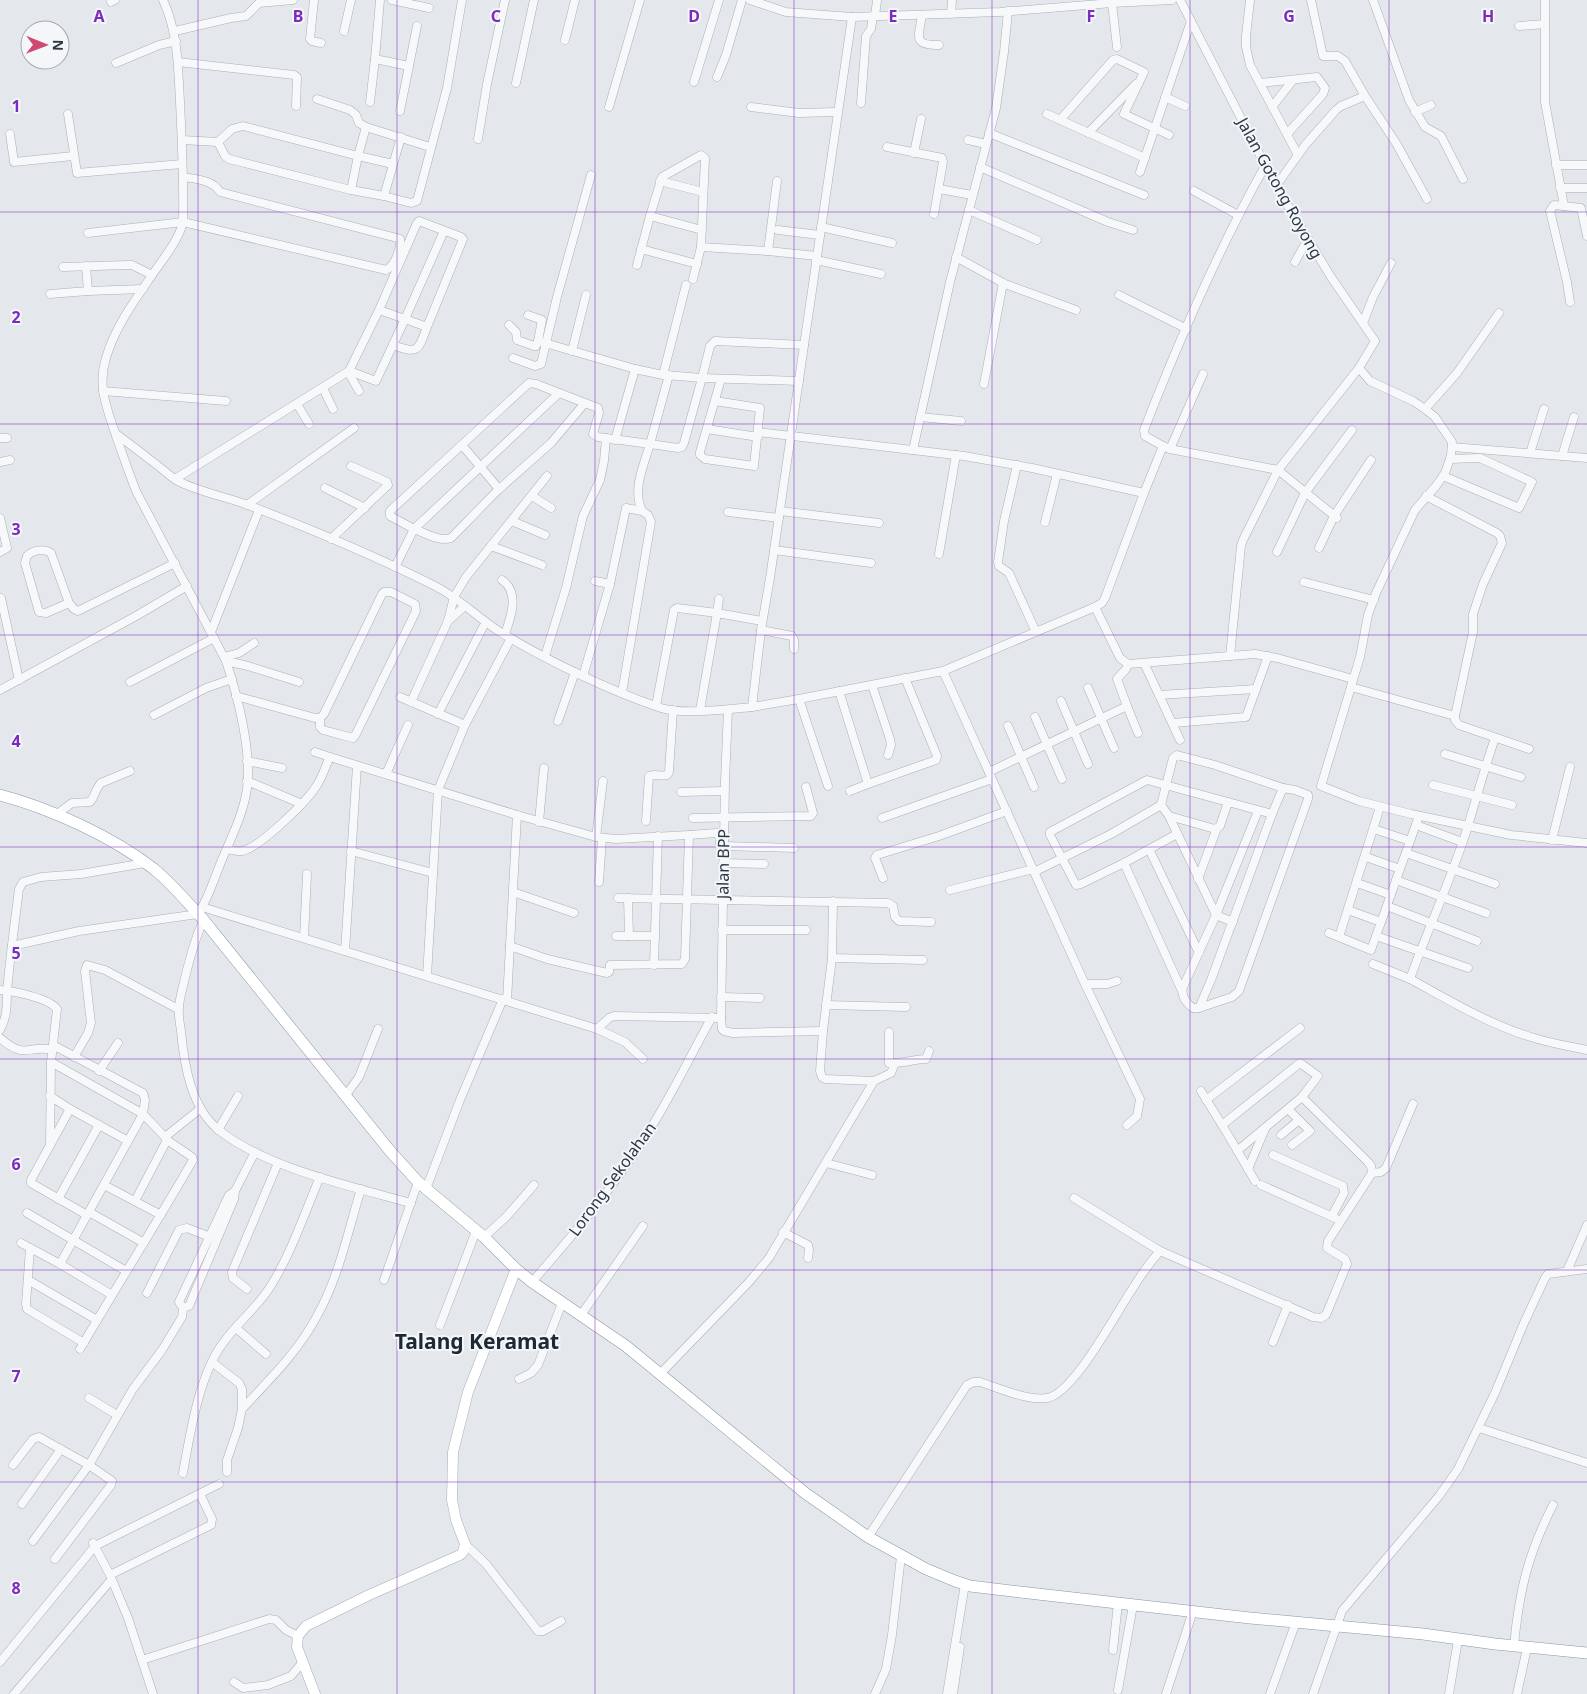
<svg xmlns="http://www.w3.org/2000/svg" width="1587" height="1694" font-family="'Noto Sans',sans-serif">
<rect width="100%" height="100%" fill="#e4e8ec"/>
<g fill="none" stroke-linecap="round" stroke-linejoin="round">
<g stroke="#a9b0b6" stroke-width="9">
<g id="minor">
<path d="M314 0 310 39 312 41 321 43"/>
<path d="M380 0 375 59 409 66 400 111"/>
<path d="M392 0 429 8"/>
<path d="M1180 0 1276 186 1331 277 1375 341 1359 368 1278 470 1243 540 1241 546 1230 656"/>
<path d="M1250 0 1246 36V47L1250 65 1298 155"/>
<path d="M1311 0 1323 56H1338L1345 61 1365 96 1396 143 1427 199"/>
<path d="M1373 0 1409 100 1425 127 1441 136 1463 179"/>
<path d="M1545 0V102L1564 206 1554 205 1550 211 1567 282 1570 302"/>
<path d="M111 2 115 0"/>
<path d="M1112 3 1117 47"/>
<path d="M951 14 952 0"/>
<path d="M922 15C919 36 912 46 939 45"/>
<path d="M875 16 877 0"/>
<path d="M852 17 1000 12 1112 3 1172 0"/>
<path d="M1519 26 1545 24"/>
<path d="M175 31 231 18 246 16 259 3 293 0"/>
<path d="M344 31 351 0"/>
<path d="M565 40 575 0"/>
<path d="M178 62 294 75 297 77 296 106"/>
<path d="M116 63 159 45 176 41"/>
<path d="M409 66 417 26"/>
<path d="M717 77 726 55 742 0"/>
<path d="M694 82 719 0"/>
<path d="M516 83 534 0"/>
<path d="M1260 83 1317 77 1325 88 1323 94 1287 134"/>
<path d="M1165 97 1185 106"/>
<path d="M317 99 350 110 356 115 359 123 366 127"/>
<path d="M370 102 375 59"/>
<path d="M861 103 866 36 871 29 873 16"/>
<path d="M609 107 640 0"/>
<path d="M751 107 799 113 837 112"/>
<path d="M1272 107 1293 80"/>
<path d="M1415 112 1431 105"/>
<path d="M68 114 77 173 182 164"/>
<path d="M1047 114 1060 120 1113 60 1117 59 1144 72 1124 114 1169 135"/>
<path d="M1060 120 1145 158"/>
<path d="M989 133 1144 195"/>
<path d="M1088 133 1136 84"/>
<path d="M10 134 14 162 73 156"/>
<path d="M478 139 487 84 505 0"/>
<path d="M182 140 218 142 232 129 243 126 358 156 366 127 430 147"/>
<path d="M968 140 986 144"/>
<path d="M218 142 225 156 229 159 351 190 358 156 393 164"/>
<path d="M887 147 942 158 943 162 934 214"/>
<path d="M914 153 921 119"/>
<path d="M1556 165H1587"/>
<path d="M980 167 1108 222 1133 230"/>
<path d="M1140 172 1191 21"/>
<path d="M660 181 703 192"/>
<path d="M1276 186 1306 144 1336 110 1341 106 1365 96"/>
<path d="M1560 188H1587"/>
<path d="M939 189 972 195"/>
<path d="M351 190 384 196 401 137"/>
<path d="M1194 191 1238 215"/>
<path d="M384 196 411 203 417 201 447 88 462 0"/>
<path d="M1564 206 1581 208 1587 236"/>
<path d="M969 210 1037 240"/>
<path d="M821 227 892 243"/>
<path d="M778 230 820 235"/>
<path d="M88 233 183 222 386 270C395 266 401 249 400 239L397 238 220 192C213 180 196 179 183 177"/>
<path d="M701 247 768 251 817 256"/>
<path d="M641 249 697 264"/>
<path d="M768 251 777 181"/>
<path d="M956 257 1005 284 1076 310"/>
<path d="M816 260 881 274"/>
<path d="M1295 262 1308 239"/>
<path d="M637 265 650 216"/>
<path d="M63 267 128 265H132L152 275"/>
<path d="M693 279 701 247 705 158 701 155 662 177 650 216 702 230"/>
<path d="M88 291 143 289"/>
<path d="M50 294 88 291 86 266"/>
<path d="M1119 295 1187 329"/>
<path d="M528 315 542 320 538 341 635 369 663 375 686 285"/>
<path d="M1363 323 1373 297 1391 263"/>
<path d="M509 325 516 332 517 340 534 346H536L538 341"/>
<path d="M393 345C417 354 418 352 427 327"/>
<path d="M572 351 586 295"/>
<path d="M513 358 535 366 541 364 557 297 591 175"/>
<path d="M1359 368 1370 381 1413 401 1425 409 1435 417 1450 439 1452 442 1451 456 1445 473 1436 486 1415 510 1376 593 1368 615 1360 657 1321 786 1359 801 1411 814 1511 835 1587 843"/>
<path d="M349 371 376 381 405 319 379 310"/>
<path d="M348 372 359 391"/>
<path d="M665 375 702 378 710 346 715 341 804 345"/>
<path d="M669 375 650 444 678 448 682 447 684 443 702 378 799 381"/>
<path d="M984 384 1003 283"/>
<path d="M323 388 333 409"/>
<path d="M103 391 226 401"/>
<path d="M558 394 414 529C425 533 440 542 451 538L497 491 551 443 584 404"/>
<path d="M715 401 760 408 754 466 705 459 700 455V452L721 379"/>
<path d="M297 404 309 424"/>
<path d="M1425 409 1457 373 1499 313"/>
<path d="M920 417 961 421"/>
<path d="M707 429 758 437"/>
<path d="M758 432 964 456 1032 468 1144 493"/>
<path d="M116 434C127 442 138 450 149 459 158 465 167 474 176 480 198 492 224 496 248 505 311 529 375 556 435 586 459 598 478 618 500 632 548 661 608 690 661 708 682 715 729 709 752 707L761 630 770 578 852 17 786 12 750 0"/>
<path d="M0 438H7"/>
<path d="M615 440 635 369"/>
<path d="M462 445 499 489"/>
<path d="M1163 446 1145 436 1144 430C1179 340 1218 250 1265 166"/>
<path d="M1452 447 1587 458"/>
<path d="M1170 449 1203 374"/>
<path d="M913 450 950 282 996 108 1004 52 1008 11"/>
<path d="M1530 453 1544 409"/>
<path d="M1562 456 1574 417"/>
<path d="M0 462 10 460"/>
<path d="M1017 465 1004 521 998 562 999 566 1009 573 1036 632"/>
<path d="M1443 476 1519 508 1532 482 1480 458 1450 459"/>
<path d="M175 479 349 371 379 310 417 223 419 221 461 237 463 239 427 327 405 319 444 231"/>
<path d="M325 488 365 508"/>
<path d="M532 496 551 508"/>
<path d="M247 505 354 428"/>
<path d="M780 511 879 523"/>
<path d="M728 512 779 518"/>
<path d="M0 518 7 548 0 552"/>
<path d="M512 521 545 535"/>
<path d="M1045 522 1057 474"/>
<path d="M331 539 388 485 387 482 351 466"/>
<path d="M491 546 542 565"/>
<path d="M1319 548 1334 516 1371 460"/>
<path d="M774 550 871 563"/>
<path d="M1277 552 1305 493 1352 430"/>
<path d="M939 554 956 455"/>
<path d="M395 567 414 529 390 516V511L529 383 536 384 598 408 599 413 593 434 598 437 650 444C644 465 632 489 642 511L648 515 651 522 622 693"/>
<path d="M502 580C520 592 511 617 505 634"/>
<path d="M595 581 610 584"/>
<path d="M1304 582 1374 600"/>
<path d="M1 598 19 680"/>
<path d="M69 603 46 613 39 612 25 563 27 556C33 550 44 548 51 553L69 603 74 609 78 611 175 563"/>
<path d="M1095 607 1102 603 1105 598 1144 493 1163 446 1170 449 1278 470 1337 518"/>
<path d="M448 621 465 606"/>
<path d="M761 630 792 636 794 640V649"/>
<path d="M211 632 259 510"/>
<path d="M545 656 566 588 583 516 600 480 604 461 606 438"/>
<path d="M224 657 239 653 254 643"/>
<path d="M226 661 248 666 299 682"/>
<path d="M1144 663 1180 740"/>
<path d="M943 671 1084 982 1140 1099 1137 1116 1127 1125"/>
<path d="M583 676 610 584 626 508 642 511"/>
<path d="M130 682 214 638"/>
<path d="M872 685 890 739 891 745 888 755"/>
<path d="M1351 687 1455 716 1473 632V614L1483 584 1502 543 1500 536 1497 533 1426 496"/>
<path d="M1088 688 1114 748"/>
<path d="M0 690 136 616 187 586"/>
<path d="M839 691 868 784 936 760 937 756 905 678"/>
<path d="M1159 695 1256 689"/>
<path d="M236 696 315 718H320L324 714 382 594 384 592H391L415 604 416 611 356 734 353 738 349 737 323 730 320 727V718"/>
<path d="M400 697 465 725"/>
<path d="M799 699 828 786"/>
<path d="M1061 701 1088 764"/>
<path d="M411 702 448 621 454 597 466 577 547 476"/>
<path d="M656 706 674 610 677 608 717 613 719 599"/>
<path d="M1127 706 1138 733"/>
<path d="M752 707 799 699 943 671 1095 607 1120 658 1128 664 1255 654 1277 658 1353 679"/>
<path d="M700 710 717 613 762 621"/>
<path d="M728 710 725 781 721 1018 722 1029 724 1031 733 1033 823 1031 820 1071 822 1077 825 1079 874 1081 891 1073 895 1063"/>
<path d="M438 714 483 627"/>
<path d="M154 715 206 688 232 679"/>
<path d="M1455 716V720L1459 725 1529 749"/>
<path d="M1035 717 1062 779"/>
<path d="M558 721 575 672"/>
<path d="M1173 723 1246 717 1268 656"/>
<path d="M1008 726 1034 787"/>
<path d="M315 752 330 757"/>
<path d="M1445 754 1521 777"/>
<path d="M247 761 282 768"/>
<path d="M989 772 1127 706 1117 679 1126 669 1128 664"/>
<path d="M386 774 408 725"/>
<path d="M247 781 302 804"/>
<path d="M1433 785 1512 805"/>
<path d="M850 791 868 784"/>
<path d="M681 792 724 791"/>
<path d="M1161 805 1173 758 1177 755 1215 765 1283 788"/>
<path d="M1380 807 1339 937 1371 950 1419 816"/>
<path d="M1258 811 1216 915 1183 987C1181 996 1186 1003 1193 1008H1199L1211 980 1272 814"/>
<path d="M57 814 72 803 90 802C95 797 95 789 101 783L130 771"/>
<path d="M1169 816 1216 915 1233 922"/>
<path d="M693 818 811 816 813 813 806 787"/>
<path d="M882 818 992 779"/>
<path d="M646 821 649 776C654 773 661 777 667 775L669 772 673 710"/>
<path d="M539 822 544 768"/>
<path d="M1416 825 1462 842"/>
<path d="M1374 829 1410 841"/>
<path d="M689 835 717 833 719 835 720 844"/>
<path d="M596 837 603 781"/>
<path d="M1552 840 1570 767"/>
<path d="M724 846 794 848"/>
<path d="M227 849C232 850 237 852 242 851 259 848 305 803 315 788 322 779 325 767 330 757L517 815 596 837 616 839 689 835 685 959 682 964 610 965 609 972 607 973 547 959 510 946"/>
<path d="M1149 849 1199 953"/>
<path d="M351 851 433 873"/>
<path d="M1406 853 1495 884"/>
<path d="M1366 857 1400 869"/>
<path d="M723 863 764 864"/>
<path d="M1124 863 1177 834"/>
<path d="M1034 872 1111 834 1161 805 1169 816 1215 829 1220 826 1228 802 1272 814 1283 788 1295 790 1308 795V799L1239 991 1232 997 1199 1008"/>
<path d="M883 878 875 858 877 855 939 836 1007 811"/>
<path d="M1198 879 1217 828"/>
<path d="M1396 880 1486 913"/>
<path d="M599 882 602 838"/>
<path d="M1357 883 1391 895"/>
<path d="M950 890 1033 869"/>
<path d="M513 892 574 913"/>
<path d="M618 898 888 903 893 906 895 917 899 921 931 922"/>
<path d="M628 898 629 936"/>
<path d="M833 901 832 958 923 960"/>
<path d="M1387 906 1477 941"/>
<path d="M202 907 597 1029 609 1018 614 1016 721 1018"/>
<path d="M1348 910 1381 922"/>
<path d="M203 921C194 941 189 961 184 982 182 991 179 1000 179 1008 178 1015 180 1024 181 1031 184 1064 191 1109 220 1131 267 1168 353 1187 411 1203"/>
<path d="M722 930H806"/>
<path d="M1329 933 1339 937"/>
<path d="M616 936H655"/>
<path d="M1376 936 1468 968"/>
<path d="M304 938 307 874"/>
<path d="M12 946 79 931 198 914C208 899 214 879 221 862 231 838 243 815 247 789 252 752 238 697 226 661L137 493C129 474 123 455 116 436 107 408 97 387 106 358 114 330 132 304 148 281 159 264 179 241 183 222 184 182 182 142 180 102 178 67 178 32 163 0"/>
<path d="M345 951 357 766"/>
<path d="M1373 964 1410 979C1428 928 1452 878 1468 826 1477 796 1485 767 1495 738"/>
<path d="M654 965 658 836"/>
<path d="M427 976 438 790 465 725 511 638"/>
<path d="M1410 979C1449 1000 1488 1024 1531 1037 1549 1043 1568 1046 1587 1050"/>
<path d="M1085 984H1107L1117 981"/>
<path d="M0 990C13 991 49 998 57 1009L51 1062 50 1145"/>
<path d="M1182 991 1124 863 1081 884 1076 885 1050 835V832L1147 780 1228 802"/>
<path d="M721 997 760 998"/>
<path d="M507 1001 517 815"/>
<path d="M826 1005 906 1007"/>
<path d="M597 1029 625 1042 643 1059"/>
<path d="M0 1030C10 1011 5 1001 8 981 11 950 15 920 19 889L23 882 41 877 81 874 145 863"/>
<path d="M823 1031 832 958"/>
<path d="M889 1032V1063C902 1064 914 1059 926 1059L929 1051"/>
<path d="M0 1038C27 1061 26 1044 53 1050"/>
<path d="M53 1045 143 1093 145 1100 143 1114 60 1264"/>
<path d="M74 1057 88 1033 91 1023 85 971 87 965 105 970 178 1009"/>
<path d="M51 1062 143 1114 165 1137"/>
<path d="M99 1071 118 1043"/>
<path d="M1201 1091 1222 1125"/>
<path d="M346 1095 359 1077 378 1029"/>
<path d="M50 1096 70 1109"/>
<path d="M1206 1100 1300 1028"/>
<path d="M1288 1109 1310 1131 1292 1145"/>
<path d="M218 1130 238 1096"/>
<path d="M1281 1135 1299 1120"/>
<path d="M1237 1151 1302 1097 1318 1076 1300 1063 1222 1125C1233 1143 1244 1162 1255 1181"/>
<path d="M1273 1155 1343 1186 1344 1193 1332 1216"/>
<path d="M826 1163 872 1175"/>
<path d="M1248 1169 1265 1129"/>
<path d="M1372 1173 1381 1172 1386 1168 1413 1104"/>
<path d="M104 1185 161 1215"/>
<path d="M1261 1185 1335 1218"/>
<path d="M426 1189 460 1100 503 999"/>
<path d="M1074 1198 1160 1251"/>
<path d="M58 1199 99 1125"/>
<path d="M135 1201 167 1140"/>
<path d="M89 1212 144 1243"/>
<path d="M27 1213 126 1271"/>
<path d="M87 1215 31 1183V1180L70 1109 128 1141"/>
<path d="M783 1232 808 1245 809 1250 808 1258"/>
<path d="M484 1237 506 1217 534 1185"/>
<path d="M21 1243 60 1264 112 1295"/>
<path d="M30 1248 26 1304 27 1309 84 1343"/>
<path d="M1567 1271 1587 1225"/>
<path d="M28 1280 97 1320"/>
<path d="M384 1280 418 1182"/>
<path d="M532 1282C573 1235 614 1187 647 1134 671 1097 690 1056 712 1017"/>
<path d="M247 1289 233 1278 232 1272 278 1163"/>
<path d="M147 1293 179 1230 187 1228 213 1238"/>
<path d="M183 1308 189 1306 234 1199 235 1191"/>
<path d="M581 1315 643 1226"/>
<path d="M440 1325 476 1231"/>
<path d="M236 1328 266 1354"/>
<path d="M1273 1342 1288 1305"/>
<path d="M80 1349C117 1286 156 1224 193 1160L192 1157 167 1140 165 1137 200 1109"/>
<path d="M212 1362 239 1383 242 1389V1409L238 1428 227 1460V1472"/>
<path d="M660 1374 749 1282 769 1258 874 1081"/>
<path d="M519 1379 531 1373 538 1365 562 1303"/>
<path d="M89 1398 117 1415"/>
<path d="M242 1409C269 1380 298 1352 317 1316 339 1277 348 1231 361 1189"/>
<path d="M1479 1428 1587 1463"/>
<path d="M13 1465 33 1439 39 1437 89 1465 112 1481 111 1485 55 1559"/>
<path d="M183 1473C190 1434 199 1375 223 1343 238 1322 259 1306 272 1284 292 1251 305 1212 320 1177"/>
<path d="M22 1504 61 1449"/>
<path d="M868 1537 967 1385 974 1382H980C999 1388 1028 1401 1047 1398 1074 1394 1117 1311 1133 1288 1141 1275 1150 1262 1160 1251L1313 1317 1321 1318 1326 1315 1347 1264 1345 1259 1327 1248 1328 1241 1372 1173 1371 1166 1368 1162 1302 1097"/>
<path d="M33 1541 89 1465 133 1389 162 1350 179 1322 182 1317 183 1308 179 1302 229 1195 235 1191 255 1152"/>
<path d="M93 1543 110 1575 128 1618 153 1694"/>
<path d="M465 1544 486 1564 538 1631H543L561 1621"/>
<path d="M110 1575 211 1525 212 1519 200 1494"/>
<path d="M1514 1646C1519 1591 1528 1554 1553 1505"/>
<path d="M1113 1650 1118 1603"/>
<path d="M142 1660 269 1619 276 1620 286 1630 298 1636"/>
<path d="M0 1662 95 1546 219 1484"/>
<path d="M234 1682 243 1688 268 1685 291 1676 302 1663"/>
<path d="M1118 1690 1133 1605"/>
<path d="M14 1694 111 1580"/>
<path d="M875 1694 886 1669 892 1635 901 1556"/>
<path d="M947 1694 965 1584"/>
<path d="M953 1694 960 1647"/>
<path d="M1166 1694 1193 1611"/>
<path d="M1270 1694 1296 1622"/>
<path d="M1313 1694 1342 1611 1439 1496 1458 1469 1495 1393 1524 1323 1545 1278 1548 1274 1587 1269"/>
<path d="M1449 1694 1458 1640"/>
<path d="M1517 1694 1527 1648"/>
</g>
</g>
<g stroke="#a3aeb8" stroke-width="11">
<path id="major" d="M315 1694 297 1647 298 1636 306 1626 369 1595 460 1555 463 1552 465 1544 456 1520 452 1500 453 1452 468 1392 516 1269"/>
</g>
<g stroke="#8b97a3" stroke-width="12">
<path id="highway" d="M0 795C50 808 113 837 154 869 172 884 186 901 202 918L390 1151 418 1182 484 1237 516 1269 532 1282 626 1346 805 1493 868 1537 926 1569 955 1581 970 1586 1020 1592 1250 1618 1423 1634 1495 1644 1587 1653"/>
</g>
<use href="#minor" stroke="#f7f8fa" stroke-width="8"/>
<use href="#major" stroke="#fff" stroke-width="10"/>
<use href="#highway" stroke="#fff" stroke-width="11"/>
</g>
<path fill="none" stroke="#7b2cbf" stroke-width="1" stroke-opacity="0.55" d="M198 0V1694M397 0V1694M595 0V1694M794 0V1694M992 0V1694M1190 0V1694M1389 0V1694M0 212H1587M0 424H1587M0 635H1587M0 847H1587M0 1059H1587M0 1270H1587M0 1482H1587"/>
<g text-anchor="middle" stroke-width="4" stroke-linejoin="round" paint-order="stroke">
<g font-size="16" fill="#2b3844" stroke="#f4f6f9">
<text transform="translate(1280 188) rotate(61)" y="6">Jalan Gotong Royong</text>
<text transform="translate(723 864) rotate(-89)" y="6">Jalan BPP</text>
<text transform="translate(612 1179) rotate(-54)" y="6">Lorong Sekolahan</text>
</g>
<g font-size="21" font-weight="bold" fill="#1d2935" stroke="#f4f6f9">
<text x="477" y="1349">Talang Keramat</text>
</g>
</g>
<g font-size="16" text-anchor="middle" font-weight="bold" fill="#7b2cbf" stroke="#f4f6f9" stroke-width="4" stroke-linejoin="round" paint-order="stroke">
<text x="99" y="22">A</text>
<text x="298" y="22">B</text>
<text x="496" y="22">C</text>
<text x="694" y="22">D</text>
<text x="893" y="22">E</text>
<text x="1091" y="22">F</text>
<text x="1289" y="22">G</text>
<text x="1488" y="22">H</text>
<text x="16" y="112">1</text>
<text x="16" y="323">2</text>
<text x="16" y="535">3</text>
<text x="16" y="747">4</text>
<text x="16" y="959">5</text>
<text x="16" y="1170">6</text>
<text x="16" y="1382">7</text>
<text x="16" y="1594">8</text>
</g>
<g transform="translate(45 45) rotate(91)"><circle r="24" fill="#f4f6f9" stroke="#a4aab1"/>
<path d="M0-4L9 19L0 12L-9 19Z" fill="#d04970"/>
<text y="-8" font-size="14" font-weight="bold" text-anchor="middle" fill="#2b3844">N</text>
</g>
</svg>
